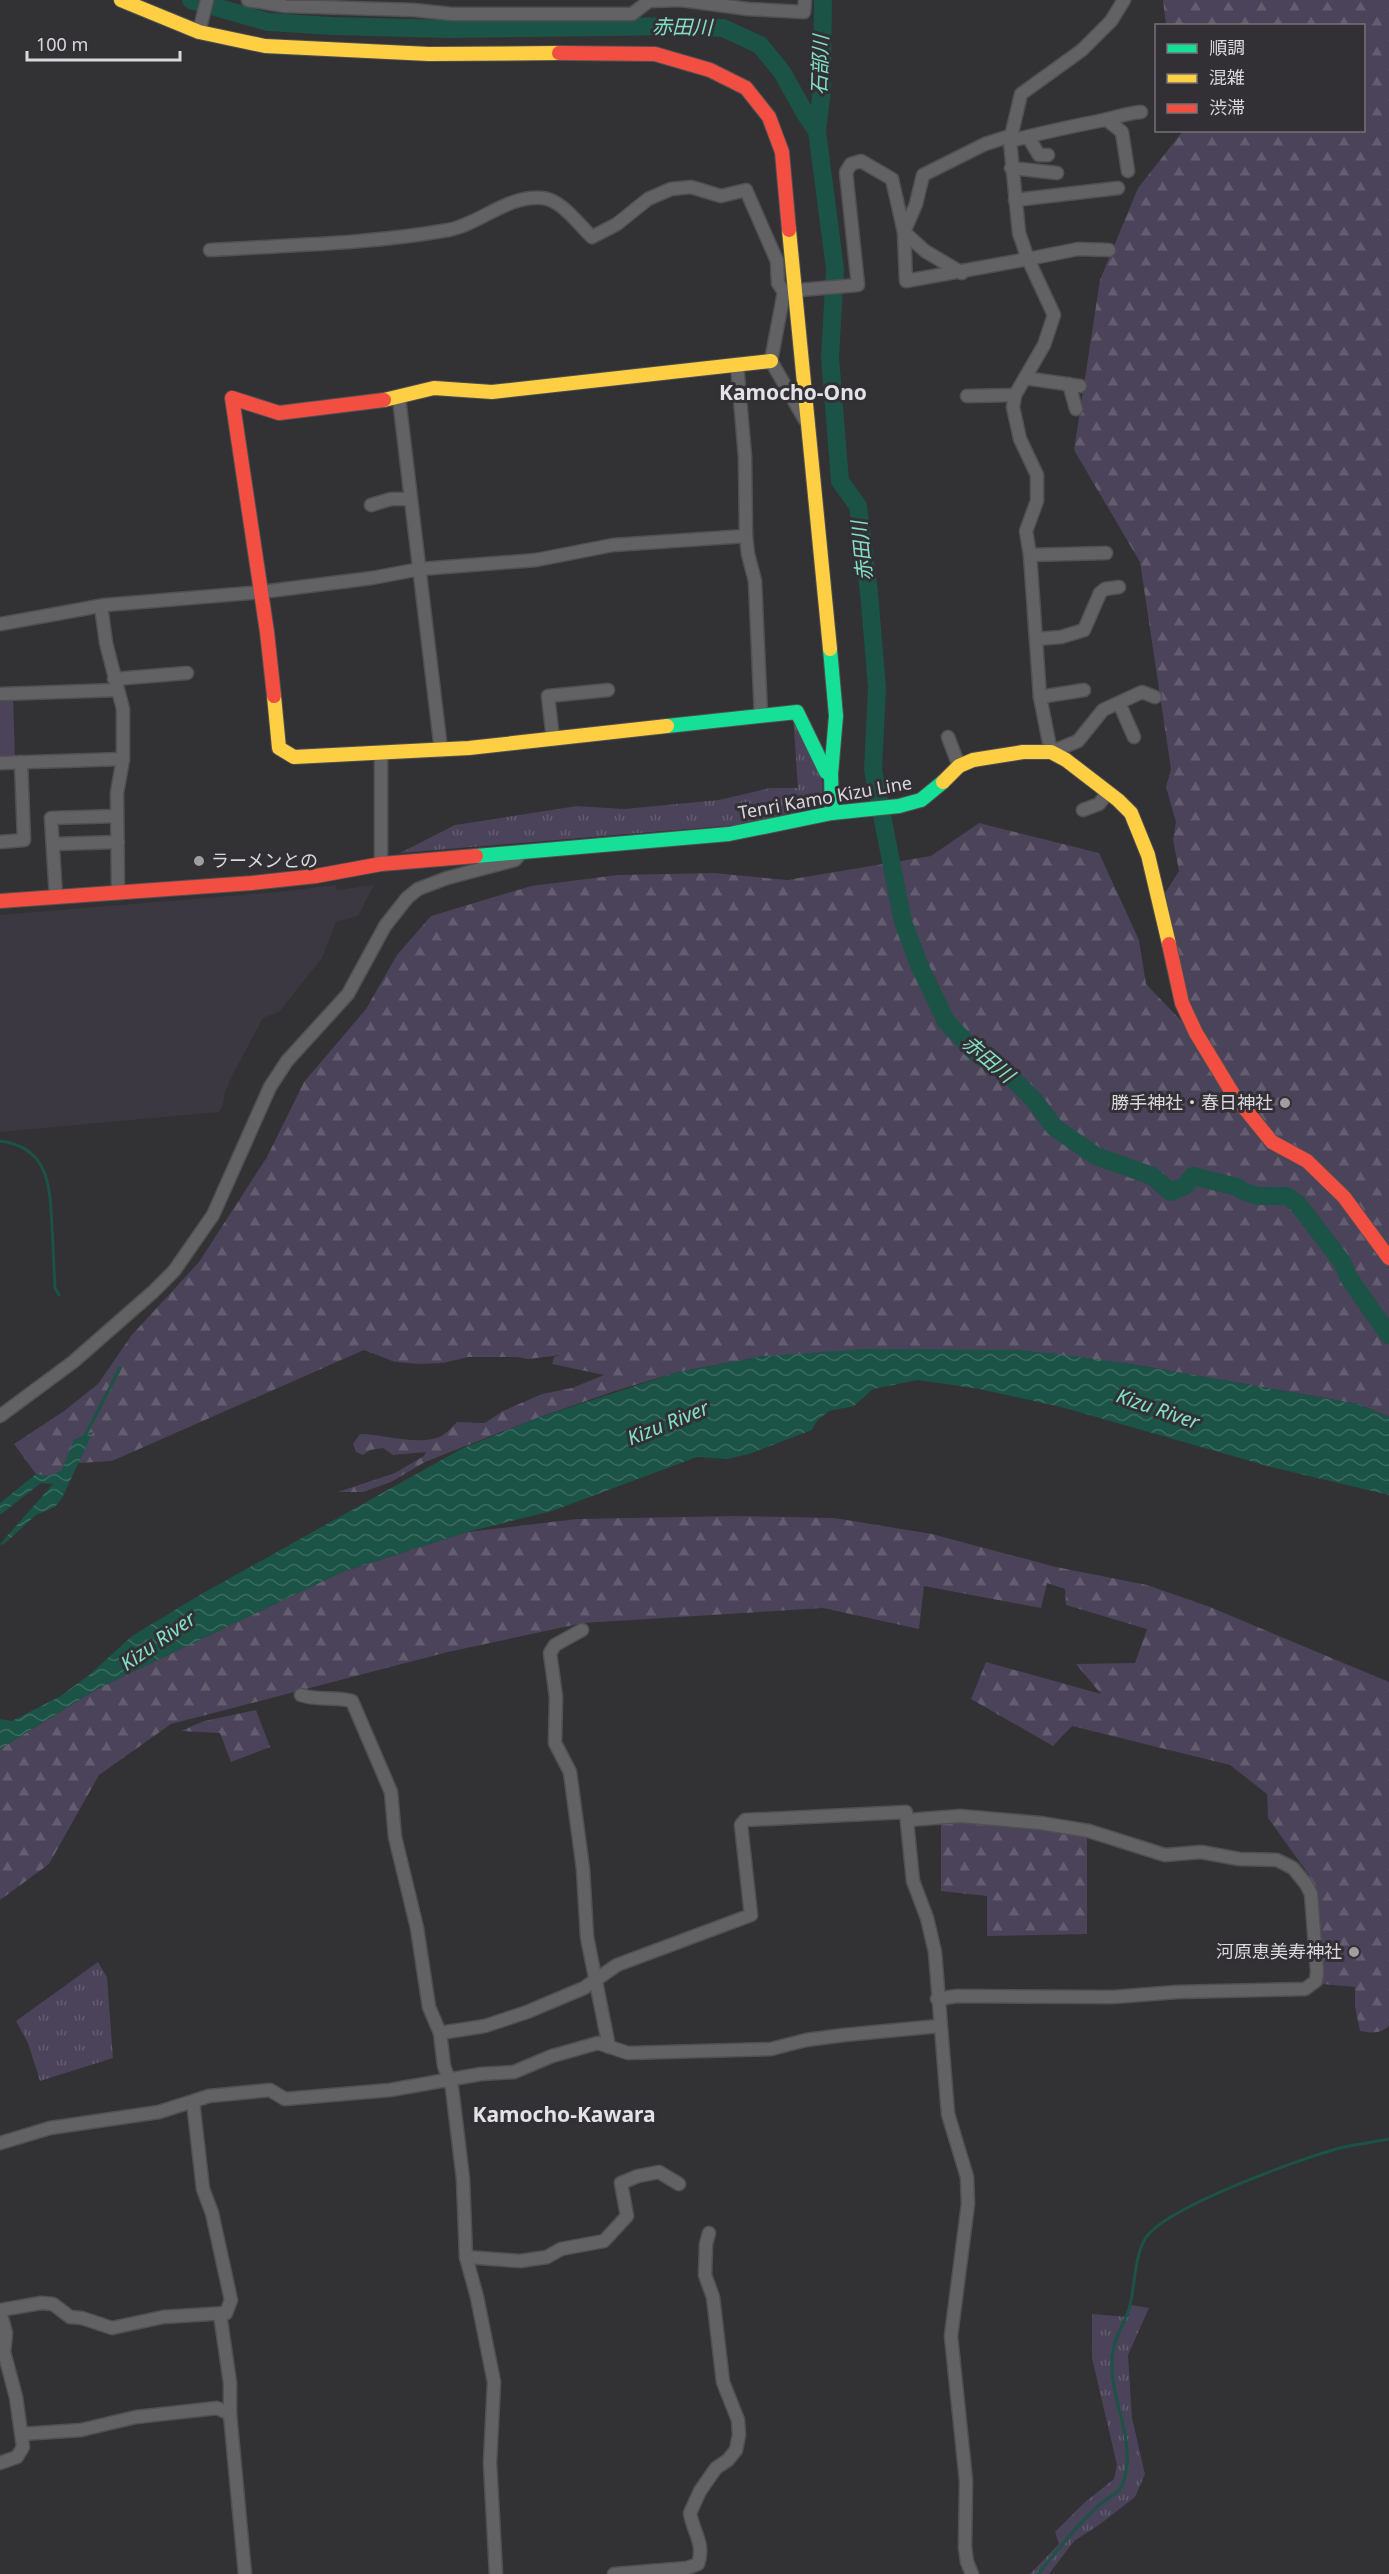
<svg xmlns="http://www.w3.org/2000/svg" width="1389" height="2574" font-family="'Noto Sans','Noto Sans JP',sans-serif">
<defs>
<pattern id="grass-tufts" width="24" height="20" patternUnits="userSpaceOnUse" patternTransform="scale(1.5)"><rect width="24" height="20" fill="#4a4359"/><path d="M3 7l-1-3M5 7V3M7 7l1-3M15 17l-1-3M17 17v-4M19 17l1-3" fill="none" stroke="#645d70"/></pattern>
<pattern id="forest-firs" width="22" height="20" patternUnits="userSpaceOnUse" patternTransform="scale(1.5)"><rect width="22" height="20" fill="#4a4359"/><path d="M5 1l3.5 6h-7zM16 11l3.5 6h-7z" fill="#645d70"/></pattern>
<pattern id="water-waves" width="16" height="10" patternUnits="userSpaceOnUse" patternTransform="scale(1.5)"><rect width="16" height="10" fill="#1b5346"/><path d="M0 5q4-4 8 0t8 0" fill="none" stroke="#3c6b60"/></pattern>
</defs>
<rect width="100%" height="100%" fill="#323134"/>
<path fill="#3b3841" d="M336 885 337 890 374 885 358 916 336 922 322 958 279 1012 263 1018 232 1076 225 1092 223 1105 219 1112 0 1132V915L278 892Z"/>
<g fill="url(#grass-tufts)">
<path d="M793 715C805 738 835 783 817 807L736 825 400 853 455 825 577 806 624 809 719 800 770 788H798Z"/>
<path d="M98 1962 107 1977 113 2058 40 2081 28 2043 16 2021Z"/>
<path d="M1131 2305 1149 2308 1128 2355 1132 2418 1145 2474 1135 2497 1099 2525 1074 2541 1049 2574H1030L1059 2544 1055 2532 1084 2503 1114 2479 1117 2465 1092 2358V2314L1128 2317Z"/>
</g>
<g fill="url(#forest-firs)">
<path d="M1163 0H1389V1246L1286 1143 1253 1118 1190 1008 1163 896 1179 871 1173 840 1176 822 1166 787 1171 769 1140 562 1074 450 1100 280 1138 188 1183 131 1364 130V26L1166 25Z"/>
<path d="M979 823 1099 853 1139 940 1146 984 1191 1031 1218 1082 1320 1178 1389 1262V1417L1358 1404 1137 1365 1016 1350H923L764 1356 678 1372 615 1391 537 1418 425 1462 391 1482 363 1492H338L395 1473 424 1456 426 1452 393 1455 383 1448 370 1450 363 1455 356 1452 353 1444 360 1434C384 1434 417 1446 439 1437 445 1435 452 1427 457 1422L485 1423 503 1411 542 1394 572 1388 604 1375 552 1364 554 1357 561 1355 528 1359 517 1357H468L443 1363 419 1364 395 1362 364 1350 112 1461 78 1463 92 1432 74 1440 62 1471 48 1476 36 1474 14 1444 64 1411 98 1384 131 1336 199 1262 267 1157 304 1082 366 1009 397 955 431 916 531 886 618 875 713 873 787 880 931 856Z"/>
<path d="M735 1516 834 1518 932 1534 1056 1567 1147 1585 1210 1607 1389 1682V2026C1380 2034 1371 2033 1360 2031L1355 2007V1987L1322 1984 1319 1940 1309 1875 1268 1818 1267 1794 1230 1765 1072 1726 1053 1746 971 1699 986 1662 1101 1694 1076 1664 1135 1663 1147 1629 1066 1605 1065 1589 1047 1583 1041 1608 924 1586 919 1629 823 1608 583 1623 448 1652 171 1724 99 1775 49 1864 0 1900V1749L97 1689 342 1572 467 1532 577 1519Z"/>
<path d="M256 1710 270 1747 231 1762 220 1733 181 1731 204 1721Z"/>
<path d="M960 1820 1073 1832 1087 1836V1934L987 1936V1896L941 1891V1821Z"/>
</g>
<path fill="#4a4359" d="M0 697H13L15 758 0 759Z"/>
<g fill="url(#water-waves)">
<path d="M867 1349 1016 1350 1059 1354 1137 1365 1358 1404 1389 1417V1495L1275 1468 1061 1407 979 1389 918 1380 873 1389 854 1406 829 1411 816 1422 812 1430 749 1454 727 1459 697 1457 552 1511 467 1532 342 1572 97 1689 0 1749V1719L12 1721 59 1697 88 1676 132 1636 198 1596 461 1449 537 1418 678 1372 764 1356Z"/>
<path d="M93 1432 62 1498 55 1507 36 1515 3 1545 0 1544 53 1484 41 1483 0 1515V1503L36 1474 48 1476 61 1471 74 1440Z"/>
</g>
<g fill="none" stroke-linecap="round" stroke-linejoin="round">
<g stroke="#1b5346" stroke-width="3">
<path d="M0 1141C49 1147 50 1186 52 1227 53 1247 54 1267 55 1288L59 1295"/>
<path d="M84 1438 120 1368"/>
<path d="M1038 2574C1057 2551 1076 2526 1098 2506 1104 2500 1114 2496 1120 2489 1122 2486 1125 2477 1126 2472 1133 2436 1110 2396 1112 2361 1112 2341 1123 2327 1129 2309 1135 2288 1134 2258 1145 2239 1163 2208 1302 2158 1340 2148 1356 2144 1373 2142 1389 2139"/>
</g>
<g stroke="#1b5346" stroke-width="18">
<path d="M191 0 268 22 332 26 448 29 686 26 723 28 760 45 782 72 806 115 817 131 835 269 830 357 840 481 858 506 869 592 877 688 873 770 903 922 920 967 946 1021 975 1052 1010 1076 1034 1100 1055 1128 1096 1156 1152 1176 1171 1192 1185 1186 1193 1176 1237 1187 1243 1191 1258 1196H1287L1298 1204 1342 1262 1349 1278 1389 1335"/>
<path d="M817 131 822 89 823 0"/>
</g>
<g stroke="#504f51" stroke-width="15">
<g id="street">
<path d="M248 0 285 6 414 10 452 14H632L649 1 681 0 748 9 804 12 805 0"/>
<path d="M199 32 207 0"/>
<path d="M1107 120 1122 132 1128 171"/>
<path d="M1010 136 985 144 923 175 916 204 904 232 906 281 1028 259 1054 315 1044 345 1015 395 1013 407 1020 439 1037 475V501L1026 531 1030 555 1040 697 1051 752 1078 741 1103 710 1142 692 1155 697"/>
<path d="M1028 137 1039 155H1048"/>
<path d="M1010 141C1041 133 1073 126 1104 120 1117 117 1128 113 1141 112"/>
<path d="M1011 168 1057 173"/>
<path d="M1015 200 1118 188"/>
<path d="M210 250C289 245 369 244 448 230 480 224 507 195 542 198 561 199 579 225 592 237L617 224 648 199 671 189 691 187 721 196 746 190 777 261 778 283 784 292 771 361 805 420"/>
<path d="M1109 250 1078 249 1028 259 1019 233 1010 141 1021 94 1082 50 1111 21 1124 0"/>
<path d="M788 291 858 285 846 172 851 164 861 161 892 179 904 232 925 251 962 273"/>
<path d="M737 364 745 457 746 536 748 554 755 581 761 716"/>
<path d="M1025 378 1080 386"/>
<path d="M1069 384 1076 409"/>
<path d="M967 396 1015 395"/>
<path d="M399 398 411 499"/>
<path d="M371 505 391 499H411L441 750"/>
<path d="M1030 555 1106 553"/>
<path d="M101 606 106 643 123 709V759L117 793 118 892"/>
<path d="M0 624 105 605 261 592 372 578 420 569 536 560 613 545 746 536"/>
<path d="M1036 639 1061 637 1084 630 1100 593 1105 589 1119 587"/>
<path d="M114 679 187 673"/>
<path d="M0 694 117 690"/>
<path d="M1040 697 1084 690"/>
<path d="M1119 703 1134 737"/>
<path d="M948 737 959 766"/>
<path d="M553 739 548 696 608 690"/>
<path d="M381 753V864"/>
<path d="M0 763 123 759"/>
<path d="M1083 810 1099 804 1108 792"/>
<path d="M0 842 24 840 21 762"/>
<path d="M53 844 118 842"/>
<path d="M56 897 51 818 117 816"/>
<path d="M0 1416 73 1362 154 1291 174 1271 213 1215 270 1087 287 1061 348 994 385 926 407 898 418 889 447 878 515 860 520 854"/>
<path d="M582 1630 555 1645 550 1653 556 1697 555 1743 570 1772 583 1869 587 1937 609 2047"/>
<path d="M301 1695C318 1701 335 1696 352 1701L391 1792 395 1837 417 1928 429 2007 440 2033 444 2066 452 2088 463 2179 466 2257 477 2297 494 2382 490 2463 496 2574"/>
<path d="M908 1820 960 1816 1040 1823 1089 1831 1165 1855 1201 1852 1239 1859 1277 1860 1293 1868 1306 1884 1311 1894 1317 1971 1316 1981 1305 1989 1177 1992 1113 1997 957 1996 937 1999"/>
<path d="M440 2033 485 2026 527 2012 584 1988 617 1965 751 1915 741 1825 745 1820 906 1812 913 1881 927 1918 935 1952 948 2114 967 2177 968 2204 951 2336 966 2481 965 2547 967 2562 972 2574"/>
<path d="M0 2143 50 2128 159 2112 209 2096 270 2090 285 2099 390 2090 481 2074 514 2072 552 2056 598 2043 628 2053 771 2049 806 2040 844 2035 939 2026"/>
<path d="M466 2257 520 2261 547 2257 561 2249 604 2241 627 2216 621 2183 638 2176 659 2172 679 2184"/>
<path d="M0 2310 41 2303 53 2304 70 2317 82 2318 112 2328 163 2317 226 2313 231 2300 212 2213 203 2189 193 2102"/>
<path d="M0 2311 6 2333 4 2352 16 2397 23 2447 17 2457 0 2463"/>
<path d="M220 2314 230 2383V2414L245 2574"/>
<path d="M22 2434 81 2430 136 2417 217 2408 230 2414"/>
<path d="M614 2574 687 2568 698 2564C705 2543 693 2532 690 2513L700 2491 716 2468 728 2460 736 2450 739 2435 738 2420 723 2382 713 2297 705 2275 706 2244 709 2233"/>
</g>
</g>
<g stroke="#504f51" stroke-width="16">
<g id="fast">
<path d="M830 649 836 716 831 774 832 813"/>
<path d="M667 726 797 712 826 772 831 774"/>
<path d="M476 856 729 834 832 813 899 806 921 800 943 782"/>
</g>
</g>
<g stroke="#504f51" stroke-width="16">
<g id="slow">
<path d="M121 0 199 32 265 46 429 54 559 53"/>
<path d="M789 230 830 649"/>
<path d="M384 400 434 388 492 392 771 361"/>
<path d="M274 696 279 748 294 757 469 748 667 726"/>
<path d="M943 782 959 766 973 760 1023 752H1051L1066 760 1118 800 1131 813 1148 855 1169 944"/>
</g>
</g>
<g stroke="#504f51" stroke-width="16">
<g id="jam">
<path d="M559 53 655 54 710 70 746 88 769 117 782 152 789 230"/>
<path d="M274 696 267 632 232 398 279 413 384 400"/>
<path d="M0 901 252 883 316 876 381 864 476 856"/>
<path d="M1169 944 1182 1003 1196 1033 1233 1094 1272 1142 1307 1161 1344 1197 1389 1258"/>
</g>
</g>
<use href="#street" stroke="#626264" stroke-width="12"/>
<use href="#fast" stroke="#16e098" stroke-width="14"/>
<use href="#slow" stroke="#ffcf43" stroke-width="14"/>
<use href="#jam" stroke="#f24e42" stroke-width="14"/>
</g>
<g fill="#9f9ea1" stroke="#323035" stroke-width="2">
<circle cx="199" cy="861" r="6"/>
<circle cx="1285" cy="1103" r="6"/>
<circle cx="1354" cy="1952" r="6"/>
</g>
<g text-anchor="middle" stroke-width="6" stroke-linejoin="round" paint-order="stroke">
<g font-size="18" fill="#d9d8db" stroke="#323035">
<text transform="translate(825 798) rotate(-10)" y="6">Tenri Kamo Kizu Line</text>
</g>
<g font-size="18" fill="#d9d8db" stroke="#323035" text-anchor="end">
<text x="211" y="867" text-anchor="start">ラーメンとの</text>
<text x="1273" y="1109">勝手神社・春日神社</text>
<text x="1342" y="1958">河原恵美寿神社</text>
</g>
<g font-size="20" font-style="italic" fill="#83e0c6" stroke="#323035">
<text transform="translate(682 27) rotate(1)" y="7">赤田川</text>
<text transform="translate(820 65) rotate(-88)" y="7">石部川</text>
<text transform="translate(862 551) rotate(-96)" y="7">赤田川</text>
<text transform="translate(988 1059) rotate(40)" y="7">赤田川</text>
<text transform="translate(1158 1409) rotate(19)" y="7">Kizu River</text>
<text transform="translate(668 1423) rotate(-22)" y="7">Kizu River</text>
<text transform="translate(158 1641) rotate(-35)" y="7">Kizu River</text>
</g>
<g font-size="21" font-weight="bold" fill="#e3e2e7" stroke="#323035">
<text x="793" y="400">Kamocho-Ono</text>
<text x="564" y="2122">Kamocho-Kawara</text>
</g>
</g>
<rect x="1155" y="24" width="210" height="108" fill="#323035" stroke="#757377" stroke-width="1.5"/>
<rect x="1167" y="44" width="30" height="9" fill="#16e098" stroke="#757377" stroke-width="1.5"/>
<text x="1209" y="54" font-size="18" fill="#d9d8db">順調</text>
<rect x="1167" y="74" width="30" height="9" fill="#ffcf43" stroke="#757377" stroke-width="1.5"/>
<text x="1209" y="84" font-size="18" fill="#d9d8db">混雑</text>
<rect x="1167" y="104" width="30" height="9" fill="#f24e42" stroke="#757377" stroke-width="1.5"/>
<text x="1209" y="114" font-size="18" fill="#d9d8db">渋滞</text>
<path d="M27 51v9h153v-9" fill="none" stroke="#d9d8db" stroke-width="3"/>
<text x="36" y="51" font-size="18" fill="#d9d8db" stroke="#323035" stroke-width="4.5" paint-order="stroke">100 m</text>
</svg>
